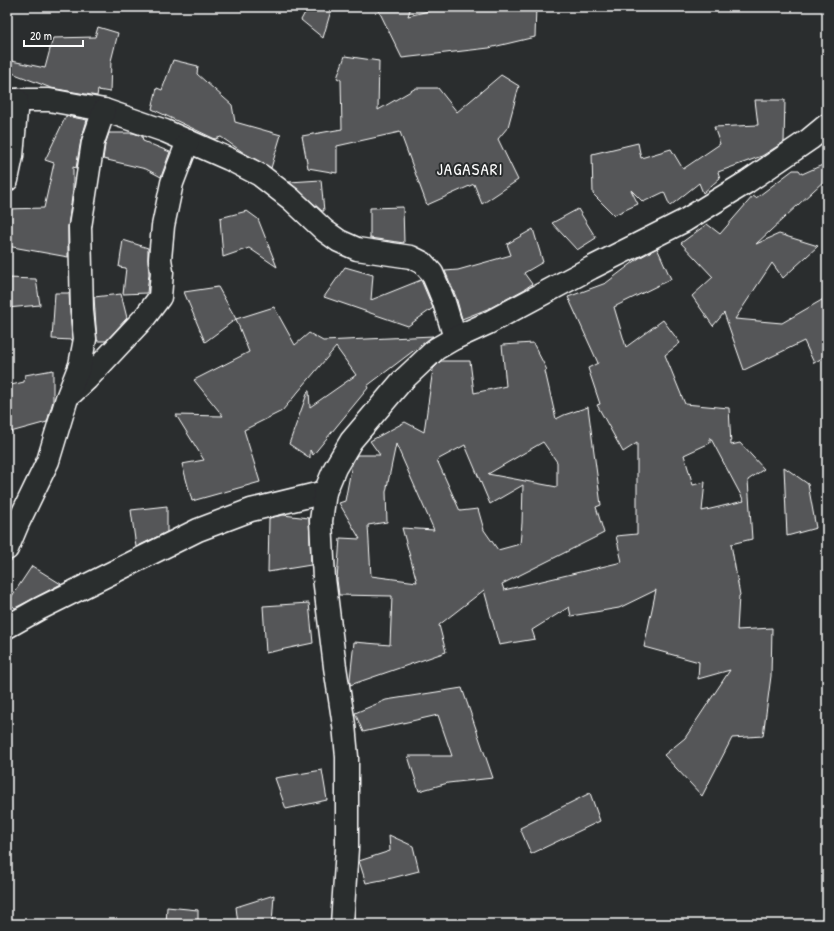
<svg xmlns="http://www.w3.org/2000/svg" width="834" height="931" font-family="'Patrick Hand',sans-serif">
<rect width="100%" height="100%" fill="#2a2d2e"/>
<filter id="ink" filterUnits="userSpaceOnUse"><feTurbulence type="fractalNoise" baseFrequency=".025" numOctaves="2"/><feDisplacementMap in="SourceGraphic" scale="8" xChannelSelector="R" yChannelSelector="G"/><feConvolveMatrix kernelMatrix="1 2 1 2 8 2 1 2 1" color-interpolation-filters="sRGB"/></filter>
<g filter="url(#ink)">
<g fill="#555758" stroke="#fff" fill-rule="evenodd">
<path d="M308 7H332L323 38 301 20Z"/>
<path d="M377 7H411L408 16 445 7H536L535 37 489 48 402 58Z"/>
<path d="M98 27 118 33 111 61 110 92 98 90 97 96 51 88 7 71V60L45 68 53 38 95 37Z"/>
<path d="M345 56 379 61 378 110 416 88H438L457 112 501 75 519 86 508 127 498 139 518 180 482 204 474 184 427 205 400 132 337 146V173L308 168 302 136 342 129 341 80 337 78Z"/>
<path d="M173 60 198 66 197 74 232 105 235 122 281 135 271 168 244 153 221 137 215 139 152 109 157 88 162 90Z"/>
<path d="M755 100H785L784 142 762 156 718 172 720 178 703 193 699 183 670 206 664 192 643 202 631 190 638 204 614 215 593 194 592 154 638 143 641 158 671 149 683 169 720 144 714 127 758 125Z"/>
<path d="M66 116 87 120 81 140 76 168 73 167V189L68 227V257L7 246V209L44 208 54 163 45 160Z"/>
<path d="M109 133H133L142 136 143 141 170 152 161 177 146 169 103 159 105 145Z"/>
<path d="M827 163V178L756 244 779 234 818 246 783 278 772 263 735 319 782 323 827 297V355L814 363 804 341 744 370 724 313 713 326 692 296 713 277 681 243 707 224 720 234 753 196 756 198 793 170H799L802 174Z"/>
<path d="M321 180 324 211H322L289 182Z"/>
<path d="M403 207 404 243 370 238V208Z"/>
<path d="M578 209 596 238 577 250 552 223Z"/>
<path d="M247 211 258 219 277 267 249 248 223 257 220 218Z"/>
<path d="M533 229 543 262 524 273 532 284 525 289 490 308 462 319 456 297 445 271 458 270 511 255 507 244Z"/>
<path d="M123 240 148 248V261L149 274 147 293 123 294 126 268 119 267Z"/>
<path d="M657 248 671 279 614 307 626 347 663 320 680 343 665 355 685 404 729 408 731 445 740 443 764 469 748 480 752 539 731 544 740 595 739 596 737 630 772 628 771 676 763 736 732 738 702 796 664 755 685 738 730 670 698 679 699 662 644 647 656 590 619 608 571 616 569 607 532 630 535 639 499 645 484 590 439 625 446 652 350 685V679L354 642 390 645 392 596 339 595 337 580 340 538 360 539 339 503 345 501 352 464 357 455H380L370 441 405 422 424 432 433 369 441 361H470L474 393 506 386 502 345 533 343 547 370 545 371 556 419 564 415 588 407 601 505 596 507 604 533 502 584 504 590 622 562 616 536 637 534V443L623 452 597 405 600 404 588 368 598 363 568 297 606 283 639 258ZM710 437 744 501 702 511 705 482 693 485 684 455 710 443ZM543 442 557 462V487L488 474ZM396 444 434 530 402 528 417 582 371 576 368 525 387 522 386 492ZM465 445 490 504 523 485 522 523 520 544 498 550 484 530 478 509 460 511 437 460Z"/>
<path d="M345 267 373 275 371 300 421 280 433 308 408 326 324 297Z"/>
<path d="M7 278 36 279 40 305 7 308Z"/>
<path d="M218 287 236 319 205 342 184 292Z"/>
<path d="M55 293H69L72 340 52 339Z"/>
<path d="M121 294 127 318 106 341H97L94 297Z"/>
<path d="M274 307 295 345 309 333 323 341 433 336 367 386 368 388 313 455 310 450V458L289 444 308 391H309L310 407 356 375 336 347 282 411 244 430 260 482 192 501 182 464 204 460 176 415 223 416 194 380 249 352 236 319Z"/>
<path d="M53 370V401L47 422 7 433V386L24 382 25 375Z"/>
<path d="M784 467 808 484 816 528 787 536Z"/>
<path d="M167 506V532L136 547 131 510Z"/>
<path d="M283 515 309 518 311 565 268 572 269 518Z"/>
<path d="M32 566 61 584 15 608 8 602Z"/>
<path d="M309 603 313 643 266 653 263 606Z"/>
<path d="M462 688 493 778 448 783 419 791 408 756H452L438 715 363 732 355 713 386 700Z"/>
<path d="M322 770 327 800 286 809 275 778Z"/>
<path d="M590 793 600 821 531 854 520 828Z"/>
<path d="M389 835 413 846 419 871 392 878 366 883 359 861 390 851Z"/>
<path d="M274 895 272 924H238L236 907Z"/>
<path d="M167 907 198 910V924H166Z"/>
</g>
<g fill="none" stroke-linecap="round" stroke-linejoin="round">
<g stroke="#fff" stroke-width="25">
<g id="street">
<path d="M7 100H49L104 110 165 131 229 159 260 175 291 199 325 231 339 241 357 249 411 257 423 263 432 273 438 287 444 302 455 338"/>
<path d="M7 180 12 156 17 100"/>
<path d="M72 393 87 379 145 317 160 297 162 272 160 259 163 226 172 183 188 141"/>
<path d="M7 549 18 523 48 461 67 398 80 365 85 339 82 311 80 227 93 142 104 110"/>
<path d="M7 627 39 609 198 530 251 510 325 492"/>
<path d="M342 924 347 848V757L344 725 335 667 324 578 321 521 325 492 335 468 351 441 401 382 436 349 455 338 488 323 591 268 684 221 747 182 810 139 827 125"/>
</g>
</g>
<use href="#street" stroke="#2a2d2e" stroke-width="22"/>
</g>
</g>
<g text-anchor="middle" stroke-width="4" stroke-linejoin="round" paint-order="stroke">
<g font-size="17" letter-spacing="1" fill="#fff" stroke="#2a2d2e">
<text x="470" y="175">JAGASARI</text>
</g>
</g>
<rect width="834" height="931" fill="none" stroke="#2a2d2e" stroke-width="24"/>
<rect x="12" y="12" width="810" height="907" fill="none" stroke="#fff" stroke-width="1.5" filter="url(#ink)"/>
<path d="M24 40v6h59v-6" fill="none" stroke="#ffffff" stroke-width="2"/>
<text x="30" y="40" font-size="12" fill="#ffffff" stroke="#2a2d2e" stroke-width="3" paint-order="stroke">20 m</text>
</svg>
